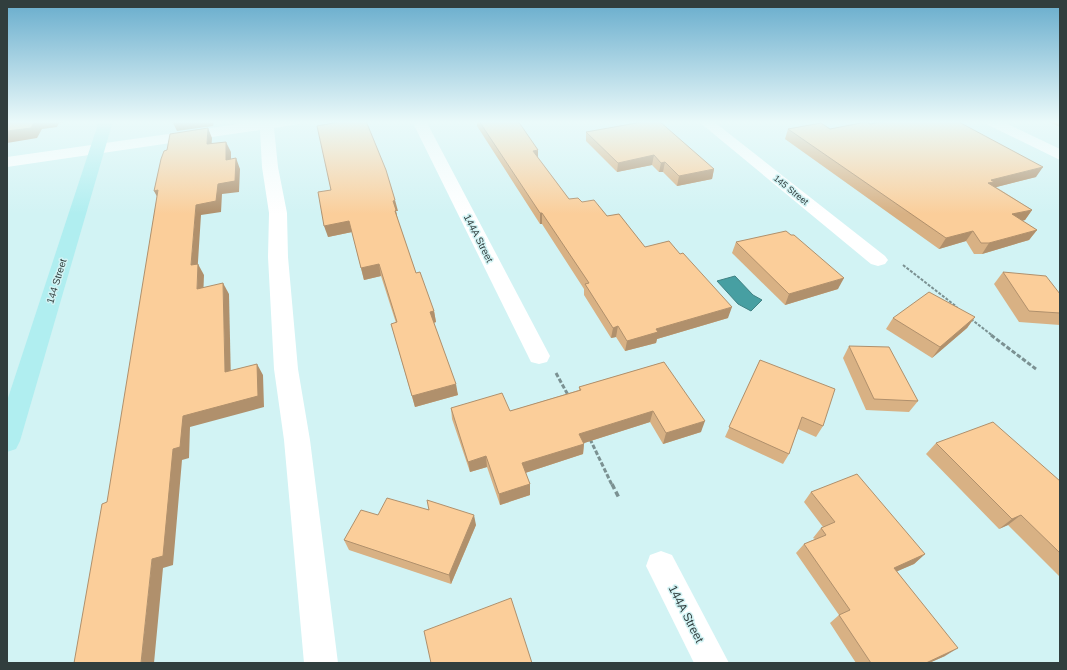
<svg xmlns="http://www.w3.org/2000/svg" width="1067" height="670" font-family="Arial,sans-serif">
<rect width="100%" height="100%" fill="#d2f3f4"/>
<path fill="#479fa2" stroke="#408284" d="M735 276 753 295 762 300 751 311 738 304 717 281Z"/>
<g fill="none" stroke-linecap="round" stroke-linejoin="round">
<g stroke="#7b9192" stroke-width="2" stroke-dasharray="3 1.5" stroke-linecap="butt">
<path d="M903 265 957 307"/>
<path d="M971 319 993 336"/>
</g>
<g stroke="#7b9192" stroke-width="3" stroke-dasharray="4.5 2" stroke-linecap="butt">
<path d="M991 335 1036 369"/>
<path d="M556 373 568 395"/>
<path d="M590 439 612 485"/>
</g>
<path stroke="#7b9192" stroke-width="3.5" stroke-dasharray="5.5 3" stroke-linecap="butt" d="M612 484 619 498"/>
<g fill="#fff" fill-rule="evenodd">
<path d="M259 121H301L299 124 274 128 278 167 287 213 288 257 298 369 310 440 338 663H304L284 440 274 369 268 257 269 213 262 167 260 130 7 167V157Z"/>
<path d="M412 121H426L550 356 547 362 539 364 531 362Z"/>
<path d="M698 121H713L885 256 888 260 885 264 878 266 871 264Z"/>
<path d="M984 121H1001L1060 149V160L986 124Z"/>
<path d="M661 551 672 555 729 663H694L646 566 650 555Z"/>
</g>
<path fill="#b0eef0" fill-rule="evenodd" d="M99 121H113L20 441 16 449 7 452V401Z"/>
</g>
<g fill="#d8b184">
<path d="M477 121H518L538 158 569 199 582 202 607 216 645 247 728 318 657 339 656 343 625 351 616 337 611 338 584 295V289L542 224H540L477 126Z"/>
<path d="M1047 121H1060V127Z"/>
<path d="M870 124 1036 177 996 187 1032 210 1025 220 1022 221 1037 230 1029 240 982 254H974L966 241 939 249 785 139 788 129H830Z"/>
<path d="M586 132 714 169 712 179 677 186 663 172H659L652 165 617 172 586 141Z"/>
<path d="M331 190 398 211H396L398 221 416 273 434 311 436 322 434 323 458 395 415 407 391 324 396 323 381 276 364 280 352 232 328 237Z"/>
<path d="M736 242 838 289 785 305 732 253Z"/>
<path d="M1003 272 1060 294V325L1019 322 994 284Z"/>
<path d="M975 317 967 328 932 358 886 329 893 318Z"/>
<path d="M849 346 918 401 909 412 866 410 843 358Z"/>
<path d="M760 360 823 426 816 437 798 429 789 454 783 464 725 437Z"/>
<path d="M664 362 701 432 663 444 650 422 584 443 583 454 525 473 530 484V495L500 505 487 467 470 472 452 419 451 408 510 411 579 390V387Z"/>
<path d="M936 443 1060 481V577L1008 525 999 529 926 454Z"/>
<path d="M811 492 925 554 914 564 897 571 945 656 929 663H856L830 623 839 615 796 553 804 544 815 539 813 538 821 528 823 527 804 502Z"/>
<path d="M429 510 476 525 451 584 349 550 344 540 378 515Z"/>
</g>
<g fill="#b0906c">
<path d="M35 121H63L62 123H59L57 127 42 129 37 138 7 143V131Z"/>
<path d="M172 121H214L213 126 177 131Z"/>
<path d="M208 128 212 138 211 154 207 144Z"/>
<path d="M226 142 231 152V170L226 160Z"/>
<path d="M538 150V160L533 151Z"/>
<path d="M654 155 652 165 617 172 618 163Z"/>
<path d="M236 158 240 169 239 192 222 194 221 212 201 215 197 277 191 265 196 205 218 184Z"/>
<path d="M665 162 663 172H659L661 163Z"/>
<path d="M1043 167 1036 177 989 189 982 193 991 180Z"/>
<path d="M714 169 712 179 677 186 679 176Z"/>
<path d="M158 190 160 202 154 191Z"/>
<path d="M395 200 398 211H396L398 221 397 222 393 201Z"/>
<path d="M1032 210 1025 220 1004 225 1012 214Z"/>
<rect x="540" y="213" width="2" height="11"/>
<path d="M349 221 352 232 328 237 324 226Z"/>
<path d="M1037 230 1029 240 982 254 989 243Z"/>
<path d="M973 231 966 241 939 249 946 238Z"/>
<path d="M198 264 204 275 203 300 197 289Z"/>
<path d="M379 264 381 276 364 280 361 268Z"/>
<path d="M844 278 838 289 785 305 789 294Z"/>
<path d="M223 283 229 294 231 383 225 372Z"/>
<path d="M732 307 728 318 657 339 656 343 625 351 627 341 656 329Z"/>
<path d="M434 311 436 322 432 323 430 312Z"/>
<path d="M975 317 967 328 932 358 940 347Z"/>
<path d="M618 326 616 337 611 338 613 328Z"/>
<path d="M257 364 263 375 264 407 190 427 189 458 182 460 173 565 163 568 154 663H141L152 559 173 449 183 416Z"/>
<path d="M456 384 458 395 415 407 412 396Z"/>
<path d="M653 411 650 422 578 445 579 434Z"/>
<path d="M705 421 701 432 663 444 666 433Z"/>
<path d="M584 444 583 454 522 474V463Z"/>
<path d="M486 456 487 467 470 472 468 462Z"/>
<path d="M530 484V495L500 505 499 494Z"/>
<path d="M474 515 476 525 451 584 449 575Z"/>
<path d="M1021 515 1008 525 999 529 1012 519Z"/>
<path d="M925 554 914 564 884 577 894 568Z"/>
<path d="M958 648 945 656 929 663H926Z"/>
</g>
<g fill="#fbce9a" stroke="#b0906c">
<path d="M7 121H35L31 128 7 131Z"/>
<path d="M339 121H366L386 170 395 200 393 201 396 210 395 211 416 273 420 272 434 311 430 312 456 384 412 396 391 324 397 322 379 264 361 268 349 221 324 226 318 192 331 190 317 126 339 122Z"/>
<path d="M479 121H518L538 150 533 151 569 199 578 198 582 202 594 200 607 216 619 214 645 247 669 241 680 254 683 253 732 307 656 329 658 332 627 341 618 326 613 328 585 284 589 283 542 213H540Z"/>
<path d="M648 121H659L714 169 679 176 665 162 661 163 654 155 618 163 586 132Z"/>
<path d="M889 121H957L1043 167 991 180 994 182 988 183 1032 210 1012 214 1037 230 989 243H981L973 231 946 238 788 129 821 123 830 129 866 122 870 124Z"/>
<path d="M208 128 207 144 226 142V160L236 158 235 181 218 184 216 201 196 205 191 265 198 264 197 289 223 283 225 372 257 364 258 396 183 416 180 447 173 449 163 556 152 559 141 663H74L102 504 107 502 158 190 154 191 161 159 164 151 167 150 170 134Z"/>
<path d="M786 231 791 235H794L844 278 789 294 736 242Z"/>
<path d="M1003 272 1046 276 1060 294V313L1029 311Z"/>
<path d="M929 292 975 317 940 347 893 318Z"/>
<path d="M849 346 889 347 918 401 874 399Z"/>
<path d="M760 360 835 389 823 426 802 417 789 454 729 427Z"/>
<path d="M664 362 705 421 666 433 653 411 579 434 584 444 522 463 530 484 499 494 486 456 468 462 451 408 502 393 510 411 581 390 579 387Z"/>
<path d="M993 422 1060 481V553L1021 515 1012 519 936 443Z"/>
<path d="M857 474 925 554 894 568 958 648 926 663H871L839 615 850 610 804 544 826 535 821 528 835 522 811 492Z"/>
<path d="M387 498 429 510 427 500 474 515 449 575 344 540 361 510 378 515Z"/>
<path d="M511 598 532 663H431L424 631Z"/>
</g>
<linearGradient id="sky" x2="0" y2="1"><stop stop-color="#67accc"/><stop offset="0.57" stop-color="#ebfafa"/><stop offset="1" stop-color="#ebfafa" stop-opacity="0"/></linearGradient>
<rect width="1067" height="214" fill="url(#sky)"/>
<g text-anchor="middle" stroke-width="3" stroke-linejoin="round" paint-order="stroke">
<g font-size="9" fill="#313e3e" stroke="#d2f3f4">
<text transform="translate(791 190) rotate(39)" y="3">145 Street</text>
</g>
<g font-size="10" fill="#313e3e" stroke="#d2f3f4">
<text transform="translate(479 238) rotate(63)" y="4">144A Street</text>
<text transform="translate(56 281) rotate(-73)" y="4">144 Street</text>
</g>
<g font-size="12" fill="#313e3e" stroke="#d2f3f4">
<text transform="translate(686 614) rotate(63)" y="4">144A Street</text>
</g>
</g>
<rect width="1067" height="670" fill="none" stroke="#313e3e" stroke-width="16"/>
</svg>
